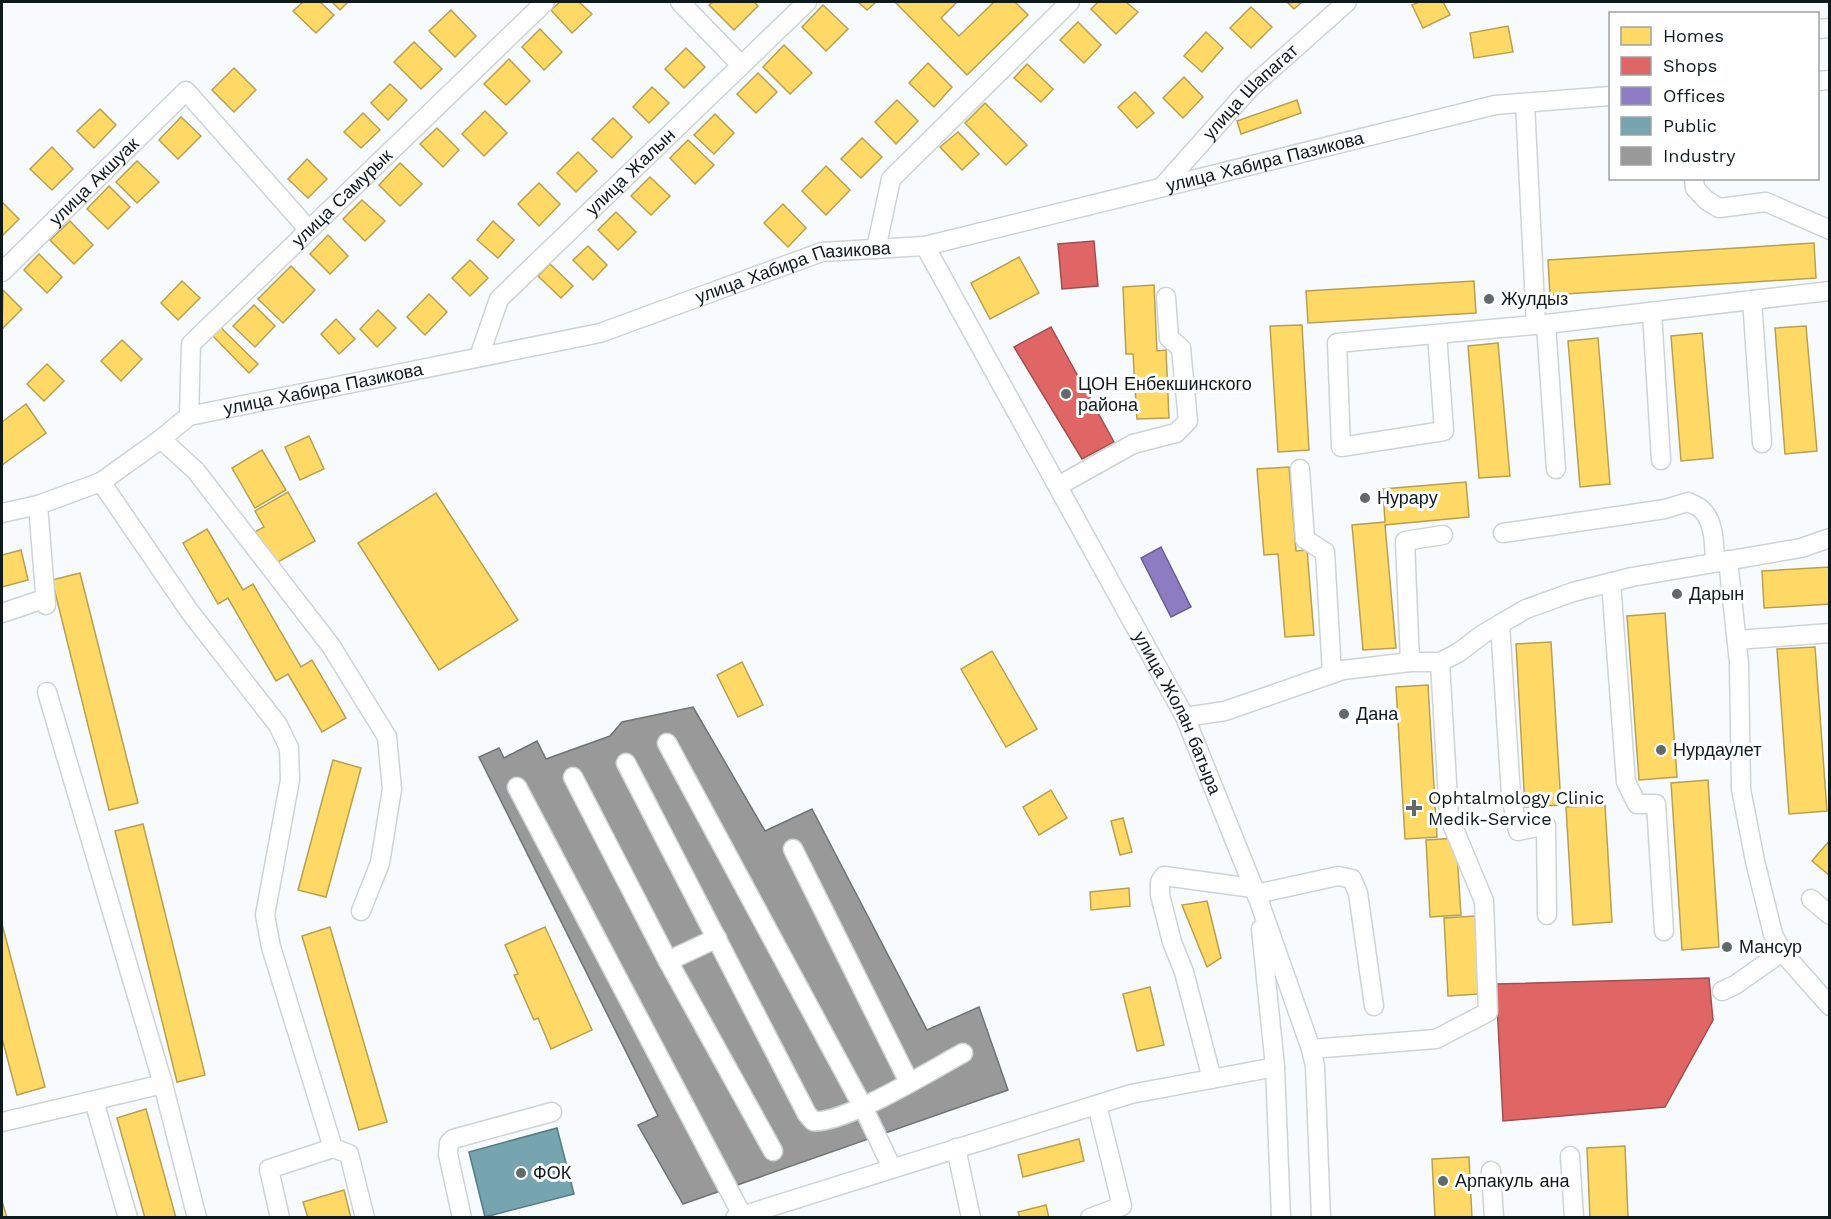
<svg xmlns="http://www.w3.org/2000/svg" width="1831" height="1219" font-family="'Work Sans',sans-serif">
<rect width="100%" height="100%" fill="#f8fbfd"/>
<g fill="#ffd966" stroke="#b7a050" stroke-width="1.5">
<path d="M303 2H320L334 15 316 33 293 11Z"/>
<path d="M332 2H348L340 10Z"/>
<path d="M560 2H579L592 14 572 33 551 10Z"/>
<path d="M713 2H754L758 6 734 30 709 5Z"/>
<path d="M858 2H876L867 10Z"/>
<path d="M895 2H957L941 18 959 36 994 2H1015L1028 15 967 75Z"/>
<path d="M1098 2H1126L1138 12 1116 34 1091 9Z"/>
<path d="M1287 2H1302L1294 9Z"/>
<path d="M1419 2H1443L1450 15 1423 28 1412 5Z"/>
<path d="M823 5 848 29 826 51 802 27Z"/>
<path d="M1251 7 1272 27 1251 48 1230 28Z"/>
<path d="M451 10 476 36 455 57 429 31Z"/>
<path d="M1078 22 1101 45 1084 63 1060 40Z"/>
<path d="M1508 26 1513 52 1474 58 1470 33Z"/>
<path d="M540 29 562 52 544 70 522 47Z"/>
<path d="M1206 32 1223 48 1202 72 1184 56Z"/>
<path d="M414 42 442 69 421 89 394 62Z"/>
<path d="M784 45 812 73 790 94 763 67Z"/>
<path d="M686 48 705 67 684 88 665 69Z"/>
<path d="M509 59 530 81 506 105 484 84Z"/>
<path d="M928 63 952 87 934 107 909 83Z"/>
<path d="M1027 64 1053 89 1041 102 1014 78Z"/>
<path d="M234 68 256 90 234 112 212 90Z"/>
<path d="M758 73 777 92 756 113 737 94Z"/>
<path d="M1184 77 1203 97 1183 118 1163 98Z"/>
<path d="M390 84 407 100 388 120 371 103Z"/>
<path d="M652 87 669 103 649 123 633 107Z"/>
<path d="M1135 92 1154 113 1137 128 1118 107Z"/>
<path d="M897 100 918 121 896 144 875 122Z"/>
<path d="M1297 100 1301 113 1241 134 1237 121Z"/>
<path d="M985 103 1027 145 1006 165 965 123Z"/>
<path d="M100 109 116 125 94 148 77 131Z"/>
<path d="M485 111 507 133 484 156 462 134Z"/>
<path d="M363 113 380 130 361 148 344 132Z"/>
<path d="M715 114 734 133 714 154 694 135Z"/>
<path d="M181 117 201 136 178 159 159 140Z"/>
<path d="M613 118 632 137 612 158 592 139Z"/>
<path d="M437 128 459 150 443 167 420 144Z"/>
<path d="M958 132 979 154 962 170 940 147Z"/>
<path d="M862 138 882 157 861 178 841 159Z"/>
<path d="M688 140 714 165 695 184 670 158Z"/>
<path d="M52 147 73 169 52 190 30 169Z"/>
<path d="M578 152 597 171 576 192 557 173Z"/>
<path d="M307 159 327 179 308 198 288 179Z"/>
<path d="M137 161 159 182 137 203 116 182Z"/>
<path d="M400 163 422 184 400 206 379 185Z"/>
<path d="M826 166 850 190 826 215 802 191Z"/>
<path d="M650 177 670 196 651 215 631 196Z"/>
<path d="M539 183 560 204 539 226 518 204Z"/>
<path d="M109 186 130 207 108 229 87 209Z"/>
<path d="M362 200 385 221 365 241 343 219Z"/>
<path d="M2 202 19 219 2 236Z"/>
<path d="M783 204 806 228 788 247 764 223Z"/>
<path d="M616 212 636 232 618 250 598 230Z"/>
<path d="M70 221 93 245 74 264 50 240Z"/>
<path d="M493 221 514 240 498 258 477 240Z"/>
<path d="M328 235 348 256 330 274 310 254Z"/>
<path d="M1814 243 1816 278 1550 295 1548 260Z"/>
<path d="M588 246 607 265 593 280 573 260Z"/>
<path d="M39 254 62 277 47 293 24 270Z"/>
<path d="M1019 257 1039 293 990 319 971 283Z"/>
<path d="M470 260 488 278 470 296 452 278Z"/>
<path d="M550 264 573 286 561 298 538 276Z"/>
<path d="M291 266 315 290 283 323 258 299Z"/>
<path d="M182 281 200 298 178 320 161 303Z"/>
<path d="M1474 281 1476 313 1308 323 1306 291Z"/>
<path d="M1154 285 1157 351 1166 350 1169 418 1137 419 1133 354H1126L1123 287Z"/>
<path d="M3 290 22 309 3 328 2 326Z"/>
<path d="M429 294 447 312 425 335 407 317Z"/>
<path d="M254 305 275 326 255 347 233 326Z"/>
<path d="M378 310 396 328 377 347 360 329Z"/>
<path d="M336 319 355 339 339 354 321 334Z"/>
<path d="M1302 325 1309 450 1278 452 1270 326Z"/>
<path d="M219 326 258 364 249 373 211 334Z"/>
<path d="M1806 326 1817 451 1785 454 1775 328Z"/>
<path d="M1702 333 1713 458 1681 461 1671 336Z"/>
<path d="M1598 338 1610 484 1580 487 1568 341Z"/>
<path d="M122 340 142 359 121 381 101 361Z"/>
<path d="M1498 343 1510 476 1479 478 1468 346Z"/>
<path d="M47 364 64 381 44 401 27 384Z"/>
<path d="M26 404 46 433 2 465V422Z"/>
<path d="M309 436 324 469 300 480 285 447Z"/>
<path d="M262 450 286 490 255 508 232 468Z"/>
<path d="M1289 467 1296 551 1307 550 1314 635 1285 637 1278 554 1264 555 1257 469Z"/>
<path d="M1466 482 1469 517 1385 525 1396 648 1363 650 1352 525 1385 522 1383 489Z"/>
<path d="M288 492 315 541 271 566 253 533 264 527 255 511Z"/>
<path d="M436 493 518 620 439 670 358 543Z"/>
<path d="M207 529 243 590 253 584 301 667 312 660 346 718 322 732 288 674 276 681 228 598 218 604 183 543Z"/>
<path d="M21 550 28 580 2 587V555Z"/>
<path d="M1830 567V604L1764 608 1762 571Z"/>
<path d="M80 573 138 803 109 810 52 580Z"/>
<path d="M1665 613 1677 777 1639 780 1627 616Z"/>
<path d="M1551 642 1561 805 1525 807 1516 644Z"/>
<path d="M1815 647 1827 811 1789 814 1777 649Z"/>
<path d="M992 651 1037 729 1006 747 961 669Z"/>
<path d="M742 662 763 705 738 717 717 675Z"/>
<path d="M1428 685 1437 837 1405 839 1396 687Z"/>
<path d="M333 760 361 768 326 897 298 890Z"/>
<path d="M1708 780 1719 947 1682 950 1671 783Z"/>
<path d="M1051 790 1067 818 1039 835 1023 807Z"/>
<path d="M1605 805 1612 922 1573 925 1566 807Z"/>
<path d="M1123 818 1132 852 1120 855 1111 821Z"/>
<path d="M143 824 205 1075 177 1082 115 831Z"/>
<path d="M1456 838 1461 915 1430 917 1426 840Z"/>
<path d="M1830 840V876L1812 861Z"/>
<path d="M1129 888 1130 906 1091 910 1090 892Z"/>
<path d="M1207 901 1221 958 1207 967 1182 905Z"/>
<path d="M1475 916 1479 994 1448 996 1444 918Z"/>
<path d="M2 924 45 1087 17 1095 2 1038Z"/>
<path d="M330 927 387 1122 359 1130 302 936Z"/>
<path d="M545 927 592 1030 551 1049 538 1018 534 1020 514 975 518 974 505 945Z"/>
<path d="M1150 987 1164 1045 1137 1051 1123 994Z"/>
<path d="M146 1109 176 1218H145L117 1118Z"/>
<path d="M1079 1139 1084 1161 1023 1177 1018 1155Z"/>
<path d="M1625 1146 1628 1218H1590L1587 1148Z"/>
<path d="M1469 1157 1472 1218H1435L1432 1159Z"/>
<path d="M344 1190 351 1218H308L303 1202Z"/>
<path d="M2 1201 7 1218H2Z"/>
<path d="M1046 1205 1049 1218H1020L1018 1212Z"/>
</g>
<g fill="#e06666" stroke="#a14f50" stroke-width="1.5">
<path d="M1094 241 1098 286 1062 289 1058 244Z"/>
<path d="M1051 327 1114 442 1082 459 1014 347Z"/>
<path d="M1709 978 1713 1020 1665 1107 1503 1121 1496 984Z"/>
</g>
<path fill="#8e7cc3" stroke="#685f91" stroke-width="1.5" d="M1161 547 1191 607 1171 617 1141 558Z"/>
<path fill="#76a5af" stroke="#577b83" stroke-width="1.5" d="M557 1128 574 1194 485 1217 469 1152Z"/>
<path fill="#999" stroke="#707374" stroke-width="1.5" d="M693 707 765 831 812 809 927 1030 979 1007 1008 1090 683 1204 638 1125 658 1116 479 757 499 748 504 758 537 741 546 759 610 736 622 722Z"/>
<g fill="none" stroke-linecap="round" stroke-linejoin="round">
<g stroke="#cdd4d6" stroke-width="21">
<g id="minor">
<path d="M680 2 741 65"/>
<path d="M1818 29 1830 28"/>
<path d="M1818 81 1830 80"/>
<path d="M1525 103 1536 325"/>
<path d="M1694 178 1695 188 1706 200 1719 208 1766 202 1830 230"/>
<path id="s1" d="M1162 187 1249 89 1347 2"/>
<path id="s2" d="M925 246 1185 717 1259 901 1311 1049 1315 1066 1321 1218"/>
<path d="M876 249 891 179 1070 2"/>
<path id="s3" d="M2 272 186 91 309 230"/>
<path d="M1752 300 1762 443"/>
<path d="M1652 312 1661 460"/>
<path d="M1546 324 1556 469"/>
<path d="M1437 334 1444 431 1341 447 1337 343 1546 324 1830 291"/>
<path id="s4" d="M479 357 499 299 807 2"/>
<path id="s5" d="M189 416 191 344 545 2"/>
<path d="M161 439 196 471 331 646 387 737 392 789 380 863 361 911"/>
<path d="M1300 469 1305 539 1325 552 1332 674"/>
<path d="M101 482 190 612 278 725 289 748 290 780 265 915 271 947 333 1148 349 1154 365 1218"/>
<path d="M1058 486 1133 444 1176 433 1188 421 1181 348 1169 338 1166 297"/>
<path d="M38 505 46 605"/>
<path id="s6" d="M2 513 38 505 101 482 161 439 189 416 600 333 822 252 925 246 1495 105 1610 96"/>
<path d="M1503 533 1665 509 1688 502C1692 504 1698 506 1701 509 1715 521 1714 546 1715 562"/>
<path d="M1728 560 1739 663 1741 789 1755 861 1773 934 1782 952 1830 1006"/>
<path d="M1611 582 1626 782 1637 804H1656L1664 931"/>
<path d="M2 613 44 599"/>
<path d="M1500 624 1511 795 1518 831 1546 825 1547 915"/>
<path d="M1737 640 1830 633"/>
<path d="M1410 662 1405 541 1443 535"/>
<path d="M47 692 163 1084 197 1218"/>
<path d="M1185 717 1225 711 1343 670 1410 662H1440L1458 653 1483 634 1526 609 1573 592 1632 577 1801 548 1830 538"/>
<path d="M667 743 863 1107 892 1168"/>
<path d="M626 763 807 1114 813 1121C843 1125 933 1069 963 1053"/>
<path d="M573 777 668 961"/>
<path d="M517 787 742 1215"/>
<path d="M793 849 909 1082"/>
<path d="M1256 894 1338 876 1352 879 1358 893 1374 1006"/>
<path d="M1811 899 1830 915"/>
<path d="M1261 929 1275 1067 1281 1218"/>
<path d="M717 938 668 961 773 1151"/>
<path d="M1722 991 1735 985 1782 952"/>
<path d="M1311 1049 1436 1039 1488 1012 1484 901 1449 817 1440 662"/>
<path d="M1212 1079 1184 972 1172 942 1160 895V882L1164 876 1253 888"/>
<path d="M94 1101 128 1218"/>
<path d="M2 1122 163 1084"/>
<path d="M956 1148 971 1218"/>
<path d="M1570 1156 1574 1218"/>
<path d="M1491 1171 1494 1218"/>
<path d="M280 1218 269 1169 333 1148"/>
<path d="M462 1218 448 1154 449 1143 453 1139 552 1112"/>
<path d="M735 1218 1131 1094 1275 1067"/>
<path d="M1090 1218 1122 1206 1097 1105"/>
</g>
</g>
<use href="#minor" stroke="#fefeff" stroke-width="18"/>
</g>
<g fill="#61696b" stroke="#fff" stroke-width="2">
<circle cx="1489" cy="299" r="6"/>
<circle cx="1066" cy="394" r="6"/>
<circle cx="1365" cy="498" r="6"/>
<circle cx="1677" cy="594" r="6"/>
<circle cx="1344" cy="714" r="6"/>
<circle cx="1661" cy="750" r="6"/>
<path d="M1411 799h6v6h6v6h-6v6h-6v-6h-6v-6h6z"/>
<circle cx="1727" cy="947" r="6"/>
<circle cx="521" cy="1173" r="6"/>
<circle cx="1443" cy="1181" r="6"/>
</g>
<g text-anchor="middle" stroke-width="6" stroke-linejoin="round" paint-order="stroke">
<g font-size="18" fill="#0f1a1c" stroke="#fff">
<text dy="6" stroke="none"><textPath href="#s1" startOffset="130">улица Шапагат</textPath></text>
<text dy="6" stroke="none"><textPath href="#s6" startOffset="1323">улица Хабира Пазикова</textPath></text>
<text dy="6" stroke="none"><textPath href="#s4" startOffset="244">улица Жалын</textPath></text>
<text dy="6" stroke="none"><textPath href="#s3" startOffset="129">улица Акшуак</textPath></text>
<text dy="6" stroke="none"><textPath href="#s5" startOffset="282">улица Самурык</textPath></text>
<text dy="6" stroke="none"><textPath href="#s6" startOffset="837">улица Хабира Пазикова</textPath></text>
<text dy="6" stroke="none"><textPath href="#s6" startOffset="351">улица Хабира Пазикова</textPath></text>
<text dy="6" stroke="none"><textPath href="#s2" startOffset="531">улица Жолан батыра</textPath></text>
</g>
<g font-size="18" fill="#0f1a1c" stroke="#fff" text-anchor="start">
<text x="1501" y="305">Жулдыз</text>
<text x="1078" y="390">ЦОН Енбекшинского<tspan x="1078" dy="21">района</tspan></text>
<text x="1377" y="504">Нурару</text>
<text x="1689" y="600">Дарын</text>
<text x="1356" y="720">Дана</text>
<text x="1673" y="756">Нурдаулет</text>
<text x="1428" y="804">Ophtalmology Clinic<tspan x="1428" dy="21">Medik-Service</tspan></text>
<text x="1739" y="953">Мансур</text>
<text x="533" y="1179">ФОК</text>
<text x="1455" y="1187">Арпакуль ана</text>
</g>
</g>
<rect width="1831" height="1219" fill="none" stroke="#0f1a1c" stroke-width="6"/>
<rect x="1609" y="12" width="210" height="168" fill="#ffffff" stroke="#9fa3a4" stroke-width="1.5"/>
<rect x="1621" y="27" width="30" height="18" fill="#ffd966" stroke="#9fa3a4" stroke-width="1.5"/>
<text x="1663" y="42" font-size="18" fill="#0f1a1c">Homes</text>
<rect x="1621" y="57" width="30" height="18" fill="#e06666" stroke="#9fa3a4" stroke-width="1.5"/>
<text x="1663" y="72" font-size="18" fill="#0f1a1c">Shops</text>
<rect x="1621" y="87" width="30" height="18" fill="#8e7cc3" stroke="#9fa3a4" stroke-width="1.5"/>
<text x="1663" y="102" font-size="18" fill="#0f1a1c">Offices</text>
<rect x="1621" y="117" width="30" height="18" fill="#76a5af" stroke="#9fa3a4" stroke-width="1.5"/>
<text x="1663" y="132" font-size="18" fill="#0f1a1c">Public</text>
<rect x="1621" y="147" width="30" height="18" fill="#999999" stroke="#9fa3a4" stroke-width="1.5"/>
<text x="1663" y="162" font-size="18" fill="#0f1a1c">Industry</text>
</svg>
